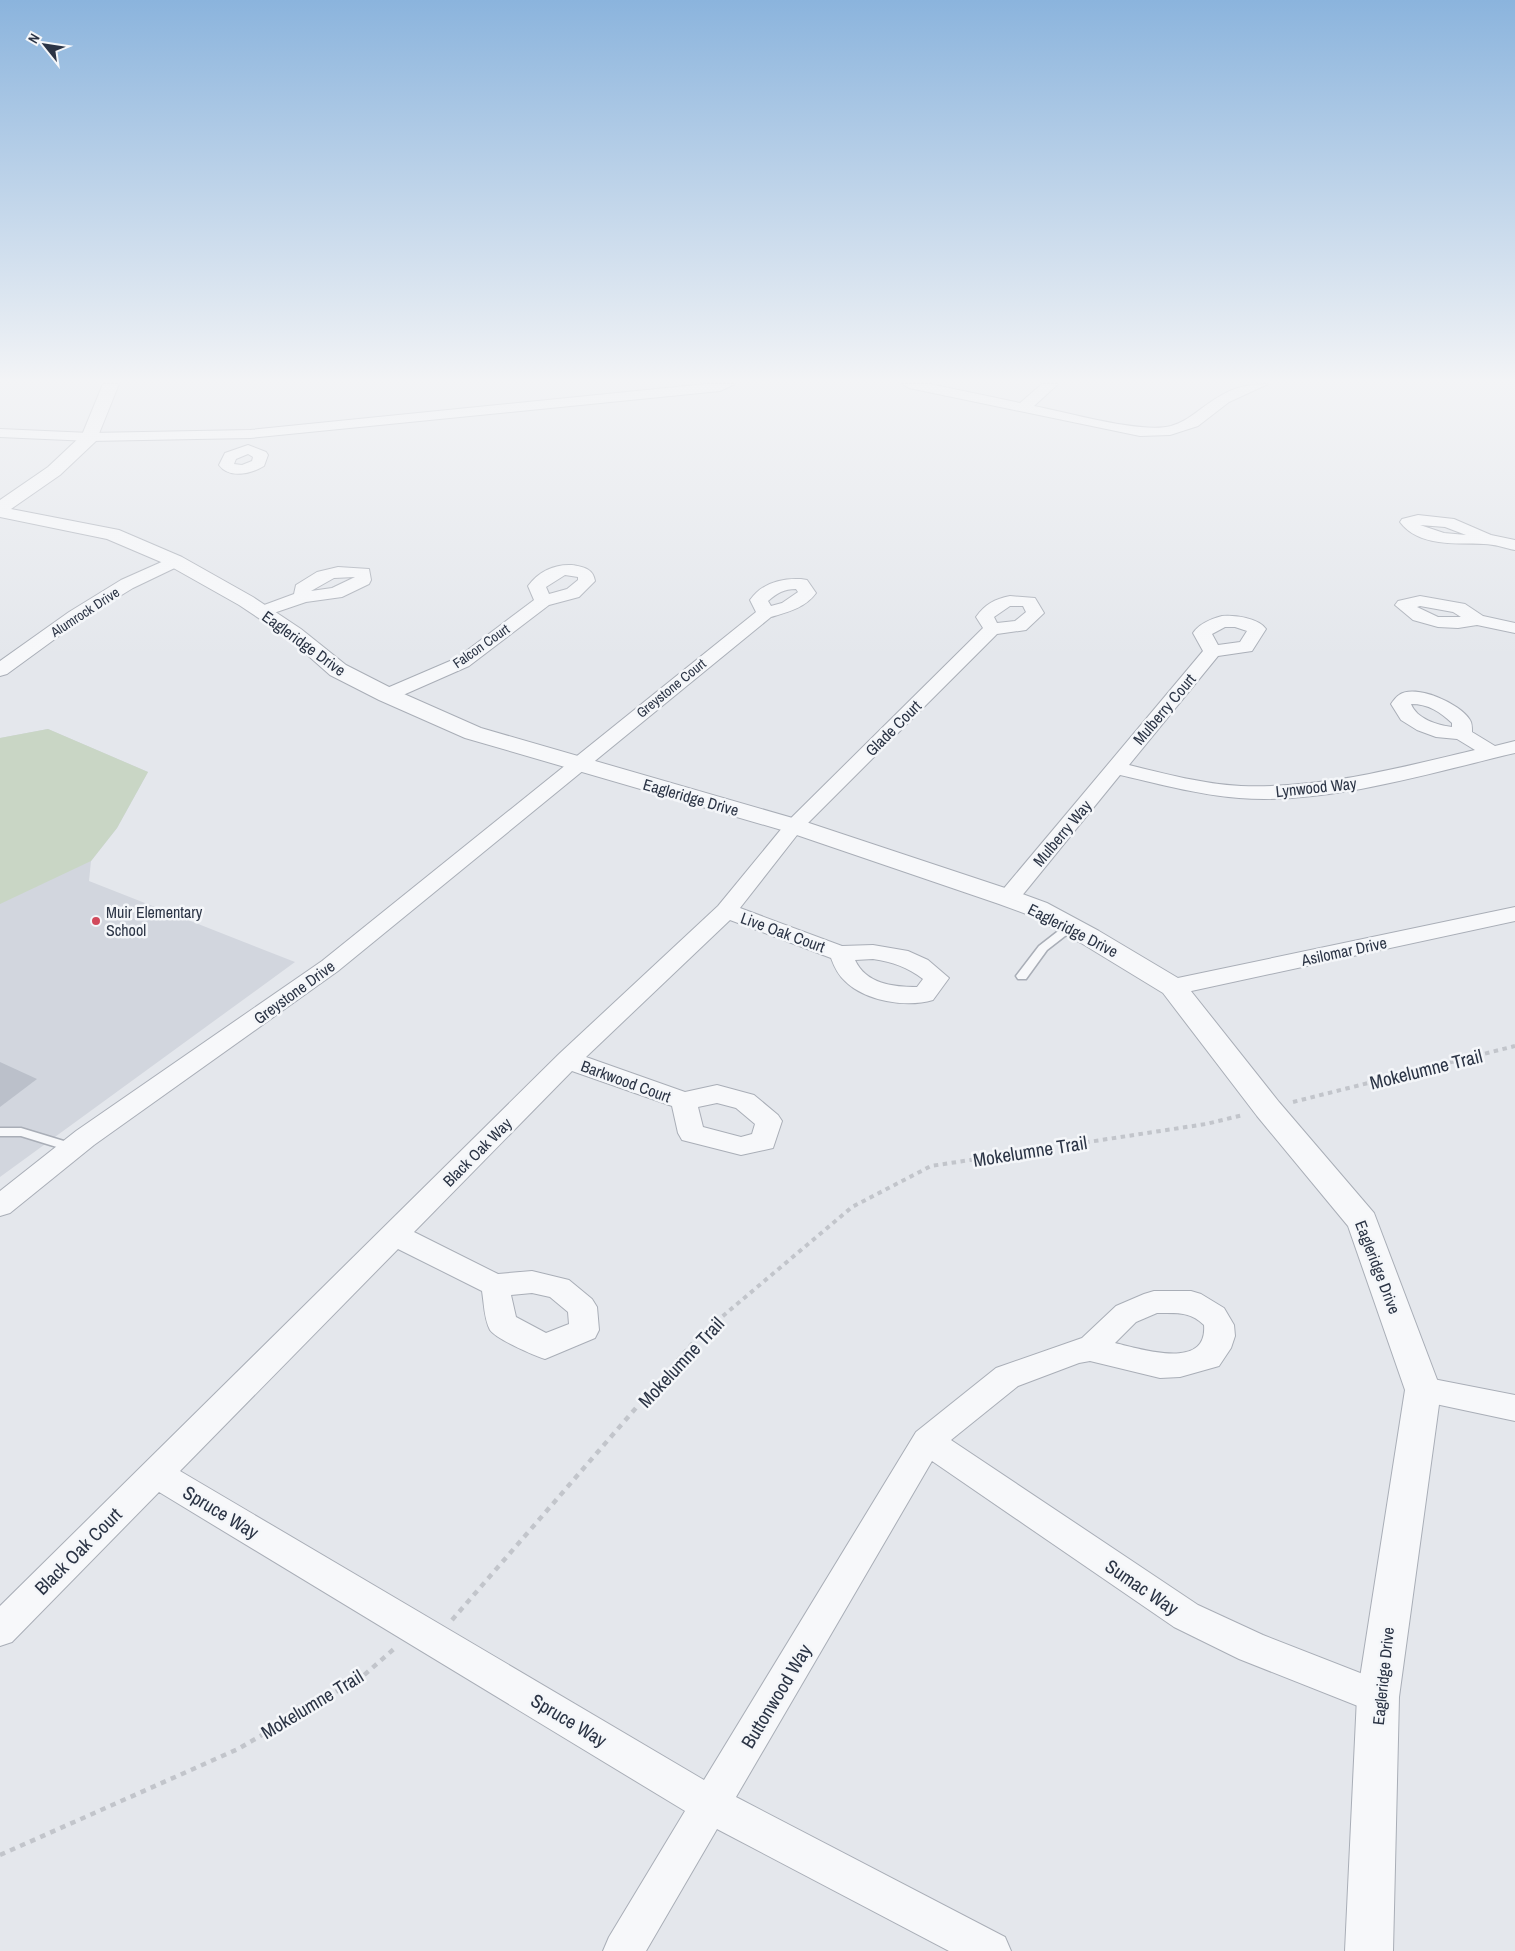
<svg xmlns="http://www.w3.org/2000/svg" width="1515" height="1951" font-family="'Archivo Narrow',sans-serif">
<rect width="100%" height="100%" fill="#e4e7ec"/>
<path fill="#d2d6de" d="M48 729 148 772 117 828 91 861 89 881 295 962 0 1177V738Z"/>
<path fill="#c9d6c5" d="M48 729 148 772 117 828 91 861 0 904V738Z"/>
<path fill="#bbc0ca" d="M0 1062 37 1079 0 1107Z"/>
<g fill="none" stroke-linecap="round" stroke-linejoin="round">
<g stroke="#a9aeb7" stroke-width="3">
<g id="service">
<path d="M1070 924 1074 925 1075 927 1074 929 1047 950 1026 979H1018L1016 976 1039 946 1066 925Z"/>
<path d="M0 1128H21L77 1145 79 1148 77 1151 73 1152 21 1136H0Z"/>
</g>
</g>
<g stroke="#a9aeb7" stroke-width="2">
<g id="minor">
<path d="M706 384H735L720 391 250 438 90 441 0 437V429L90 433 250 430Z"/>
<path d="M902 384H930L1020 403 1042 384H1058L1034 406C1066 412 1141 434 1171 426 1191 420 1202 406 1220 396 1235 387 1250 384 1268 384L1229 402 1198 426 1170 435 1140 436 909 388Z"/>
<path d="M248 445 266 452 268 455 264 466C251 474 229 479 219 465L225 453ZM248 454 253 457 252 461 242 465 234 464 236 459Z"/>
<path d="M1418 515 1454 519 1491 535 1515 540V550C1505 548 1494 544 1484 544 1457 543 1418 547 1400 522L1402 519ZM1420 525 1445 527 1466 535 1444 533Z"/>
<path d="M175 556 181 557 183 561 181 565 133 588 81 620 7 674 0 676V661L69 612 121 580Z"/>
<path d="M572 565C583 567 593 568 595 581L579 597 549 605 469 666 394 699H380L378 695 380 691 457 658 534 600 528 586C538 572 554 564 572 565ZM565 575 578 577V580L567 589 549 594 546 587Z"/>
<path d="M338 567 369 569 371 580 369 584 342 597 306 602 262 617 256 616 253 612 256 608 294 594 296 585 317 572ZM355 577 332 588 311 591 334 578Z"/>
<path d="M801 579 807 580 816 593C805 608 788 612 771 617L338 971 94 1145 10 1213 0 1216V1191L76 1131 322 961 756 612 750 600C762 583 781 578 801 579ZM796 589 798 592 782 603 771 606 768 601C777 593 784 589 796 589Z"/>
<path d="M1010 596 1035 598 1044 613 1026 630 997 634 801 830 740 908 842 946 873 945 908 951 928 960 949 978 933 1000C906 1008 865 1001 845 981 838 975 834 966 831 958L730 920 586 1057 685 1092 717 1085 754 1095 778 1115 782 1121 773 1148 741 1155 682 1140 678 1133 672 1106 572 1071 414 1232 498 1274 532 1271 569 1280 592 1299 597 1307 599 1330 595 1338 545 1359C533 1355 496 1339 490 1330 484 1319 484 1303 482 1291L398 1249 180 1471 704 1780 916 1432 996 1368 1082 1338 1116 1306 1144 1294 1154 1291H1191L1201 1294 1224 1308 1234 1325 1235 1336 1231 1348 1219 1366 1180 1377 1160 1378 1090 1361 1079 1363 1018 1386 951 1440 1198 1605 1263 1635 1391 1685 1396 1697 1391 1709 1378 1714 1239 1659 1174 1627 932 1461 736 1797 1005 1937 1011 1951H949L717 1829 646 1951H603L609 1937 685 1811 159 1492 12 1642 0 1646V1606L559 1054 718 906 787 822 983 628 976 617C985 604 995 599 1010 596ZM1010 606H1023L1026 612 1015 621 997 623 994 617ZM873 959C893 962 907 967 923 979L917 987C893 987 866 984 855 960ZM717 1103 736 1108 755 1124 752 1134 741 1137 703 1127 698 1107ZM532 1293 550 1297 568 1312 569 1324 546 1333 516 1317 511 1295ZM1157 1313C1176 1313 1190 1311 1204 1325 1208 1371 1141 1349 1115 1343L1136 1322Z"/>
<path d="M1420 596 1465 604 1483 616 1515 623V633L1477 625 1458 628 1438 627 1413 620 1395 605 1398 601ZM1420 606 1453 612 1461 617H1438L1417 607Z"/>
<path d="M1222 616C1235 615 1258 618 1266 629L1252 651 1218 656 1129 765C1166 774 1203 784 1241 786 1321 789 1398 768 1475 750L1457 739 1436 737 1417 730 1401 720 1391 704C1393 701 1396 697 1399 695 1415 683 1461 704 1470 720 1472 723 1472 727 1472 732L1495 746 1515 741V753C1429 773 1327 805 1239 798 1199 795 1160 784 1120 775L1016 903 1008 905 1000 903 997 898 1000 893 1203 651 1193 633C1200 623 1211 619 1222 616ZM1225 627H1235L1247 631 1240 642 1218 645 1212 634ZM1411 704C1429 704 1440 712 1452 723V727C1437 725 1417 719 1411 704Z"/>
<path d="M1515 907V921L1173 995 1165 992 1161 987 1165 982 1173 979Z"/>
<path d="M1423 1377 1515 1395V1421L1412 1399 1408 1390 1412 1381Z"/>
</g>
</g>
<g stroke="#a9aeb7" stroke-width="2">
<path id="tertiary" d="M103 384H119L96 441 60 475 11 509 119 530 182 557 253 597 301 629 346 665 395 690 481 728 803 821 1017 892 1047 903 1099 931 1183 981 1279 1102 1374 1213 1441 1390 1399 1697 1393 1951H1345L1357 1697 1405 1390 1348 1226 1257 1116 1163 993 1081 943 1029 915 999 904 785 831 465 738 379 700 330 675 287 637 239 605 168 565 107 539 0 517V500L48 467 82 435Z"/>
</g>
<g stroke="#c2c5cb" stroke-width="4" stroke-dasharray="4.5 4.5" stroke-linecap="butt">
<path d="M1293 1102 1515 1046"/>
<path d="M654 1387 698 1337 852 1207 931 1166 1206 1124 1243 1115"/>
</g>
<g stroke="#c2c5cb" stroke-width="4.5" stroke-dasharray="5.5 5.5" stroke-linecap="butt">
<path d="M452 1620 655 1386"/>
<path d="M0 1855 238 1749 363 1676 395 1648"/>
</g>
<use href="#service" fill="#f7f8fa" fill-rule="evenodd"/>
<use href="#minor" fill="#f7f8fa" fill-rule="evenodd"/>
<use href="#tertiary" fill="#f7f8fa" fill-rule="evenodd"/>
</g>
<linearGradient id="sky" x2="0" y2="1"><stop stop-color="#8bb4dd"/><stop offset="0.58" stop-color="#f3f4f6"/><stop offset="1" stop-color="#f3f4f6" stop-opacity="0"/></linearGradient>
<rect width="1515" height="657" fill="url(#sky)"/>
<circle fill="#d1495b" stroke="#f4f6f9" stroke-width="2" cx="96" cy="921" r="5"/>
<g text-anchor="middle" stroke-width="5" stroke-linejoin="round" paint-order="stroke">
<g font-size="14" fill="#2b3445" stroke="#f4f6f9">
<text transform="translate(85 612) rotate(-33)" y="5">Alumrock Drive</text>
<text transform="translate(481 646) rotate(-35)" y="5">Falcon Court</text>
<text transform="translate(671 688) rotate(-39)" y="5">Greystone Court</text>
</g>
<g font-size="16" fill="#2b3445" stroke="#f4f6f9">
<text transform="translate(304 643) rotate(36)" y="6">Eagleridge Drive</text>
<text transform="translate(1164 709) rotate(-50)" y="6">Mulberry Court</text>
<text transform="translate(893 728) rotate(-45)" y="6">Glade Court</text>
<text transform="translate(1316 787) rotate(-6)" y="6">Lynwood Way</text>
<text transform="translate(691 797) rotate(16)" y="6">Eagleridge Drive</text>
<text transform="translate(1062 833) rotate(-50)" y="6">Mulberry Way</text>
<text transform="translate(1073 930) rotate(27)" y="6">Eagleridge Drive</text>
<text transform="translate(783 932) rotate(20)" y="6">Live Oak Court</text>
<text transform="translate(1344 951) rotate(-12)" y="6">Asilomar Drive</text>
<text transform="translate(294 992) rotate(-36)" y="6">Greystone Drive</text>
<text transform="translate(626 1081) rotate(20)" y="6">Barkwood Court</text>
<text transform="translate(477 1152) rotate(-45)" y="6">Black Oak Way</text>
<text transform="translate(1378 1267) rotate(69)" y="6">Eagleridge Drive</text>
<text transform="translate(1383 1676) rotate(-84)" y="6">Eagleridge Drive</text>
</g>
<g font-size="16" fill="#2b3445" stroke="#f4f6f9" text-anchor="start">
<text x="106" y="918">Muir Elementary<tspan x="106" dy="18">School</tspan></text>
</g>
<g font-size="19" fill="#2b3445" stroke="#f4f6f9">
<text transform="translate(1426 1069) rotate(-14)" y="7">Mokelumne Trail</text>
<text transform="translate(1030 1151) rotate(-9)" y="7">Mokelumne Trail</text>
<text transform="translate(681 1362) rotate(-47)" y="7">Mokelumne Trail</text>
<text transform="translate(221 1512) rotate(31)" y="7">Spruce Way</text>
<text transform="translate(78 1551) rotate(-45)" y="7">Black Oak Court</text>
<text transform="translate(1142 1587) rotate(34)" y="7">Sumac Way</text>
<text transform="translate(776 1696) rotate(-59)" y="7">Buttonwood Way</text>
<text transform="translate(312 1704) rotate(-31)" y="7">Mokelumne Trail</text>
<text transform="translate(569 1720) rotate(31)" y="7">Spruce Way</text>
</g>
</g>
<g transform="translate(45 45) rotate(300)" stroke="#f4f6f9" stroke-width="4" paint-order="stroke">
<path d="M0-4L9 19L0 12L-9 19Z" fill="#2b3445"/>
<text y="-8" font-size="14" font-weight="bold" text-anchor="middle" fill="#2b3445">N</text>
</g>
</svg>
